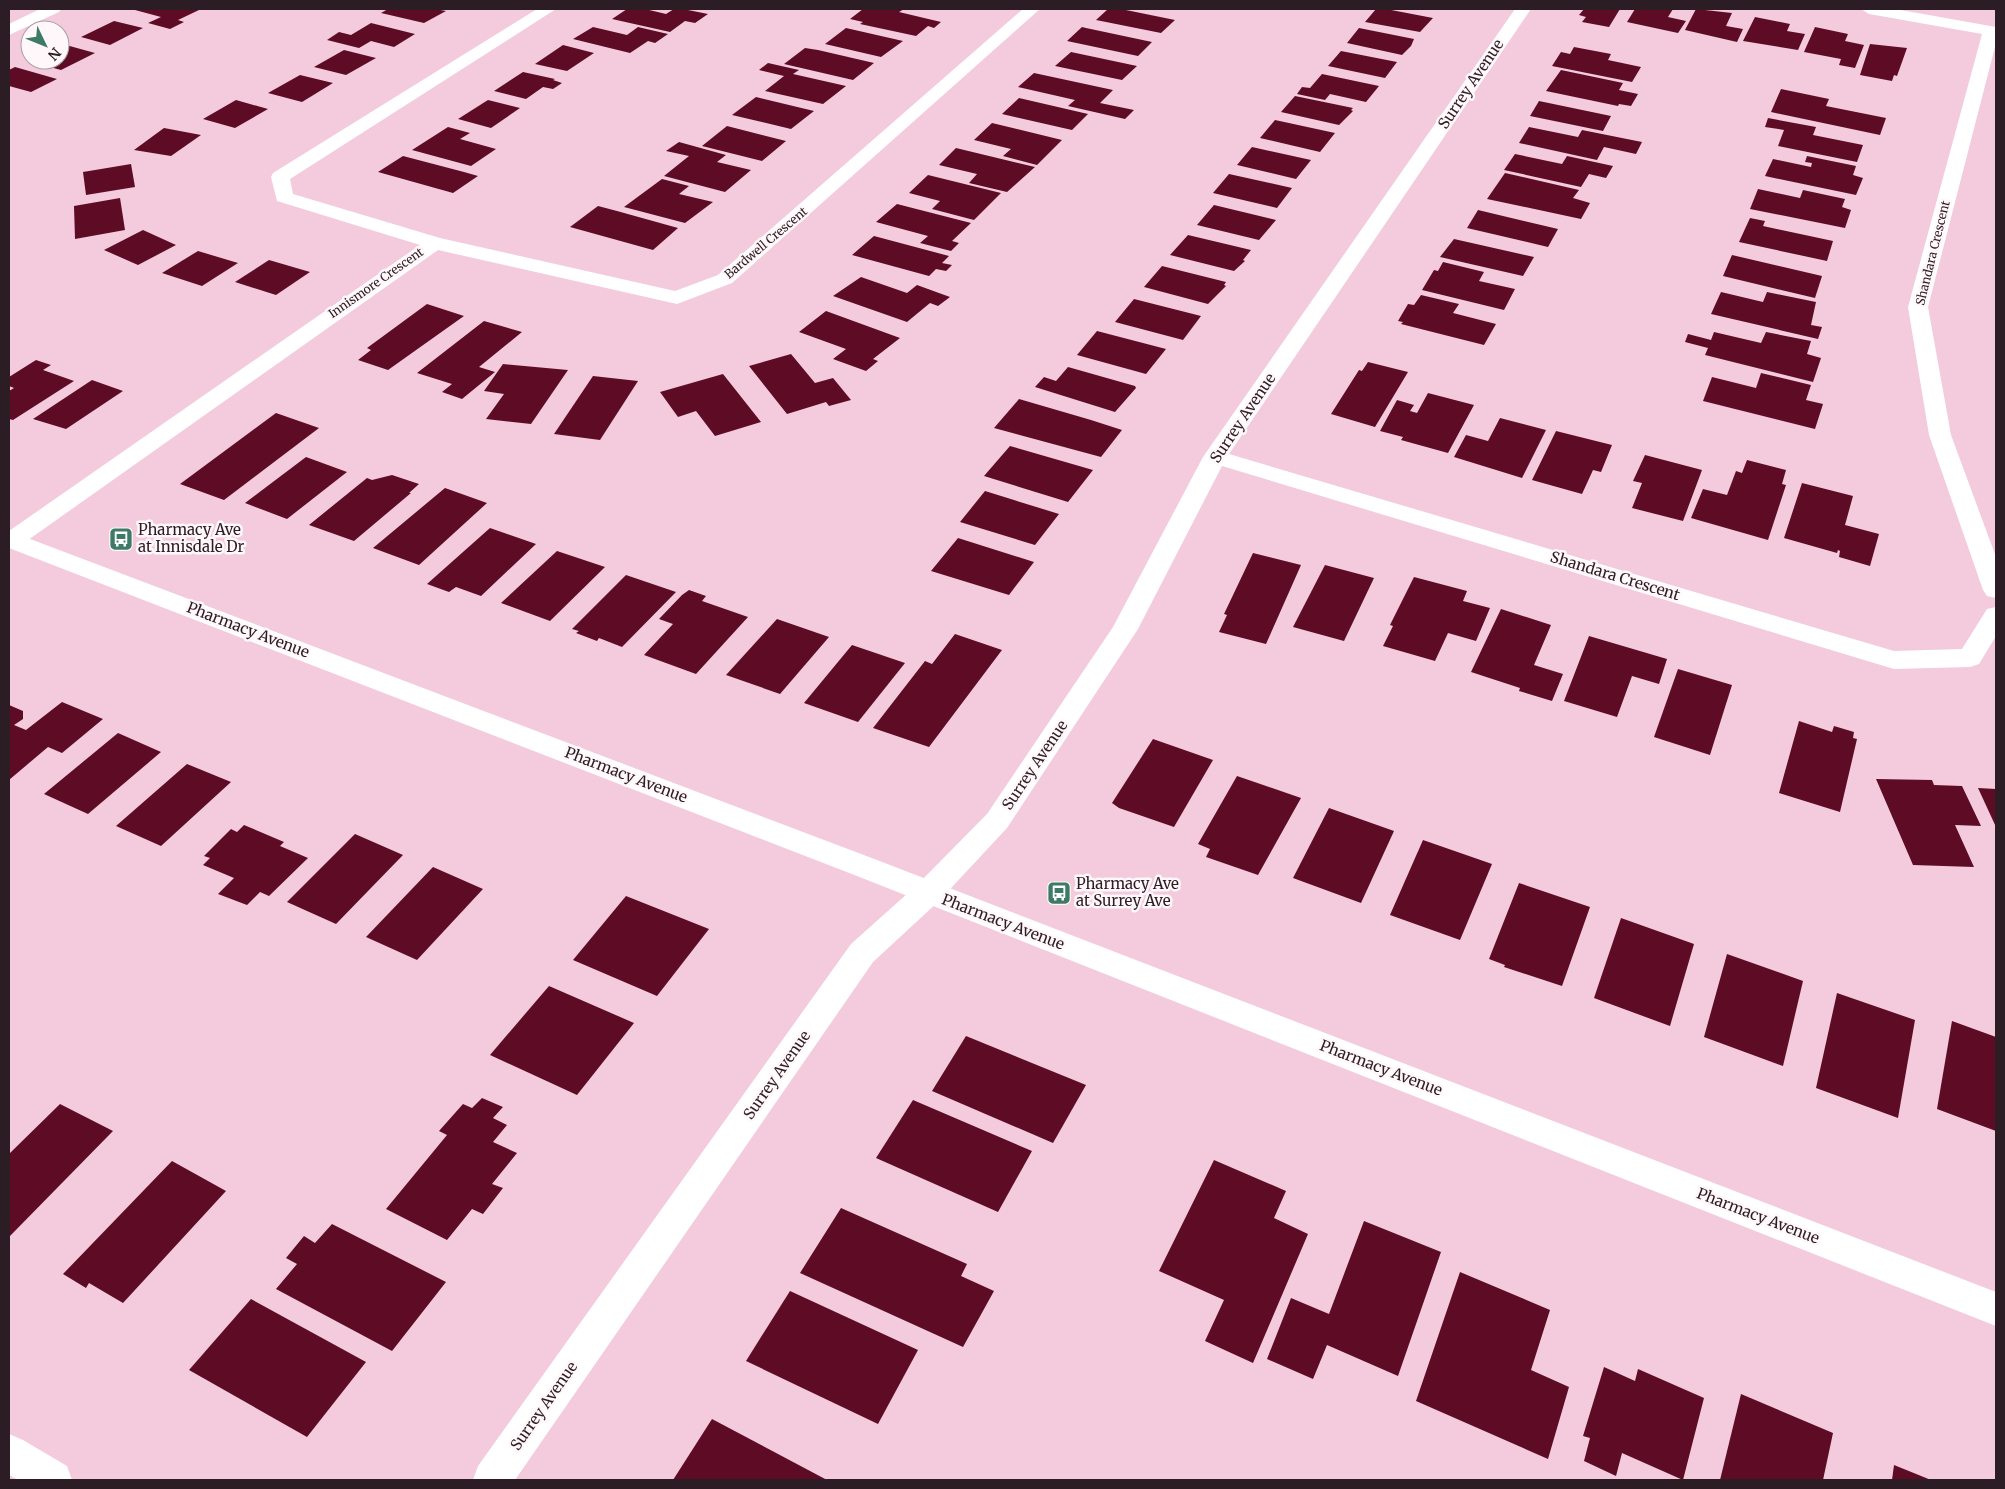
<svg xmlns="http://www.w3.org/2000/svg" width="2005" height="1489" font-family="Merriweather,serif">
<rect width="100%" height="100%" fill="#f3cbdd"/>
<g fill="#5e0c25">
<path d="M138 9H195L199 10 178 20 184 22 170 29 148 23 161 17 135 10Z"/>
<path d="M388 9H435L446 11 424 23 381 13Z"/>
<path d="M627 9H645L666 14 674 9H683L708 14 695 23 685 21 670 32 612 19Z"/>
<path d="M863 9H904L899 12 941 22 934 28 928 26 916 36 860 24 863 22 850 19Z"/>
<path d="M1108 9H1121L1175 20 1161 33 1096 20Z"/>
<path d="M1376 9H1386L1433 18 1420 32 1365 22Z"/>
<path d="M1584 9H1620L1609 27 1582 22 1586 17 1579 15Z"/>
<path d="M1635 9H1673L1668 17 1686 21 1678 33 1627 22Z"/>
<path d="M1696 9 1732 13 1726 26 1743 29 1737 42 1685 30Z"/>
<path d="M1755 17 1790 24 1787 31 1805 34 1798 50 1743 41Z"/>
<path d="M114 21 143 28 110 45 81 37Z"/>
<path d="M371 23 415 34 394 47 371 41 359 48 327 40 339 32 351 35Z"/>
<path d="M593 27 627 35 638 27 668 34 655 43 648 41 630 53 573 39Z"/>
<path d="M1082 27 1086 28 1152 42 1138 56 1067 41Z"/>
<path d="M1815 27 1848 34 1845 41 1864 45 1855 68 1839 65 1841 59 1804 52Z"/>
<path d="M846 28 903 41 881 57 825 44Z"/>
<path d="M1359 28 1414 39 1411 46 1402 55 1347 43Z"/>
<path d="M1870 44 1907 48 1897 76 1894 75 1892 81 1860 75Z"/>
<path d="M66 45 95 53 61 70 31 62 60 60V48Z"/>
<path d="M563 45 594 53 567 71 535 64Z"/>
<path d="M1574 47 1611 54 1608 60 1641 67 1632 82 1552 66 1561 52 1570 54Z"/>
<path d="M805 48 818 50 874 63 853 80 784 64Z"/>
<path d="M344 50 376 58 346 75 314 67Z"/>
<path d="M1341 51 1397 62 1385 78 1328 66Z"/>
<path d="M1071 52 1137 66 1122 80 1055 66Z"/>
<path d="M768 63 799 70 793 74 846 86 823 104 765 91 784 76 759 70Z"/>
<path d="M15 67 57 79 31 92 9 86V70Z"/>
<path d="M1561 70 1623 83 1619 90 1638 94 1631 106 1619 104 1618 106 1546 91Z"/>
<path d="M523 72 555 79 553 80 562 83 553 89 543 87 526 99 494 91Z"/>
<path d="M1034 73 1113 90 1100 103 1134 110 1125 119 1068 106 1075 100 1018 87Z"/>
<path d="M1322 74 1379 86 1366 102 1330 94 1325 100 1297 94 1302 87 1310 88Z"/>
<path d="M300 75 333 83 302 102 268 93Z"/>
<path d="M1781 89 1829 99 1826 106 1886 118 1880 135 1771 112Z"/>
<path d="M1295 96 1353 108 1351 110 1353 111 1339 125 1281 112Z"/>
<path d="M756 97 814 111 791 129 732 115Z"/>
<path d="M1019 98 1088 114 1072 130 1002 114Z"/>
<path d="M236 100 268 109 235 128 203 119Z"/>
<path d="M488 100 520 108 491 128 458 119Z"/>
<path d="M1539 101 1611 116 1603 131 1530 116Z"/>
<path d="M1768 118 1816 127 1813 135 1863 145 1857 162 1778 146 1784 130 1765 127Z"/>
<path d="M1275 120 1335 133 1320 152 1260 138Z"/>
<path d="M992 123 1062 140 1037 165 1003 156 1011 149 974 140Z"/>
<path d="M727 126 786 141 762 161 702 146Z"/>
<path d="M448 127 470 133 460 139 496 149 471 166 412 150Z"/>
<path d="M1529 127 1578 137 1582 130 1642 142 1636 154 1604 147 1597 160 1519 143Z"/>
<path d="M164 128 201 135 171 156 134 150Z"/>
<path d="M679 142 726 155 717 162 751 170 725 192 664 176 689 156 666 151Z"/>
<path d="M1252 147 1311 160 1296 179 1237 165Z"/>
<path d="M956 148 1035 167 1007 192 969 183 977 174 939 165Z"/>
<path d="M1515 154 1562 164 1567 156 1613 166 1606 178 1589 174 1581 187 1504 170Z"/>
<path d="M403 156 464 172 478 176 453 193 378 172Z"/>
<path d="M1807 156 1856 166 1853 175 1863 178 1856 195 1765 176 1773 159 1811 167 1812 163 1805 162Z"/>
<path d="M131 164 135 187 86 195 83 172Z"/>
<path d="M1505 173 1579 190 1573 198 1590 203 1581 219 1487 199Z"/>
<path d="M1229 174 1292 188 1277 208 1213 193Z"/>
<path d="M928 175 1001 193 974 220 932 209 940 201 909 193Z"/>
<path d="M662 179 689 186 679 194 713 202 685 223 624 207Z"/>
<path d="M1758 189 1800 198 1803 190 1845 199 1842 207 1851 210 1845 228 1750 209Z"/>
<path d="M120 198 125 230 75 239 74 206Z"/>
<path d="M897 204 971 223 952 241 959 243 951 251 920 243 928 236 876 222Z"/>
<path d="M1214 205 1276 220 1259 240 1197 225Z"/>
<path d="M598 206 617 211 678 228 653 250 570 227Z"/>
<path d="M1478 210 1558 229 1548 247 1467 228Z"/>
<path d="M1750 218 1765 221 1763 226 1833 241 1827 261 1739 242Z"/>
<path d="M143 230 176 245 138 265 104 250Z"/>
<path d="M1188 235 1251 250 1243 260 1245 261 1234 271 1170 255Z"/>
<path d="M874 236 949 256 942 263 952 265 946 271 936 269 929 276 852 255Z"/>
<path d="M1454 239 1534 257 1523 276 1440 257Z"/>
<path d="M198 251 238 263 202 286 162 273Z"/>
<path d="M1732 255 1822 276 1815 298 1723 276Z"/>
<path d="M269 260 310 272 276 295 235 282Z"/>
<path d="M1443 262 1484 272 1479 281 1515 289 1504 310 1422 290 1434 270 1438 271Z"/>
<path d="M1162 266 1226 282 1224 285 1226 286 1208 304 1144 287Z"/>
<path d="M861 277 907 293 917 285 950 297 938 306 930 303 907 322 833 296Z"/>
<path d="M1721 292 1763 302 1767 292 1816 302 1811 325 1822 327 1818 339 1711 314Z"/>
<path d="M1421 295 1459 304 1453 313 1496 324 1484 345 1401 324 1403 322 1398 321 1408 304 1414 305Z"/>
<path d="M1134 299 1201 316 1183 340 1115 322Z"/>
<path d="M427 304 464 316 388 370 358 360 371 350 367 348Z"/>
<path d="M826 311 900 338 873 359 878 361 866 371 833 359 846 349 799 332Z"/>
<path d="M484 321 522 332 479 367 495 372 462 399 442 392 452 384 417 373Z"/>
<path d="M1097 331 1166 349 1146 374 1077 355Z"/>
<path d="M1714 332 1761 343 1766 332 1811 341 1807 354 1821 358 1813 382 1705 355 1708 348 1685 342 1688 334 1711 340Z"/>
<path d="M791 354 815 383 833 378 851 400 829 406 826 402 787 414 749 366Z"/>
<path d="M36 360 51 365 43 370 74 381 13 420 9 419V391L14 388 9 386V377Z"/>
<path d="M1368 362 1408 372 1375 427 1331 414 1359 370 1362 371Z"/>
<path d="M503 364 568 370 531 424 486 419 504 394 484 391Z"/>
<path d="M1068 367 1135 386 1136 388 1115 412 1035 387 1044 377 1056 381Z"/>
<path d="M1761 373 1811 385 1806 400 1823 404 1815 429 1703 401 1712 377 1756 388Z"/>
<path d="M723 374 761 422 715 436 696 411 678 417 660 392Z"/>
<path d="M593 376 638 381 600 440 554 434Z"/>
<path d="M92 380 123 391 66 429 33 419Z"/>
<path d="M1428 393 1474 405 1448 453 1401 440 1403 437 1380 431 1397 400 1414 405 1410 411 1417 413Z"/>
<path d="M1019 399 1091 420 1122 430 1101 457 994 428Z"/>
<path d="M276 413 319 428 224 500 180 484Z"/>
<path d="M1500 418 1546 430 1522 478 1454 457 1466 435 1488 441Z"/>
<path d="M1556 431 1612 445 1601 472 1593 470 1582 494 1532 480Z"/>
<path d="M1010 446 1093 470 1068 502 984 476Z"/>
<path d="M1645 455 1702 470 1683 521 1632 508 1642 483 1633 481Z"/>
<path d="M306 457 347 472 287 519 245 503Z"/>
<path d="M1747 460 1786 470 1782 484 1786 485 1768 540 1691 518 1703 489 1727 495 1736 471 1742 473Z"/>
<path d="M392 475 419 484 409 493H411L354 541 309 525 367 478 372 480Z"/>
<path d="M1802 483 1853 496 1845 525 1879 534 1870 566 1839 557 1840 551 1838 550 1837 553 1784 538Z"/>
<path d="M445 488 487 503 419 565 373 548Z"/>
<path d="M985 491 1059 514 1035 545 960 522Z"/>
<path d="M490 528 536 544 481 596 456 587 449 592 427 584Z"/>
<path d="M958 538 1034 562 1009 595 931 571Z"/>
<path d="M557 551 605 567 550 621 501 603Z"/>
<path d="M1253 553 1301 565 1266 644 1219 632 1227 615 1224 614Z"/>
<path d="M1325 565 1374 578 1344 641 1293 627Z"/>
<path d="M626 575 676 592 622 647 599 638 597 641 576 633 579 631 572 629Z"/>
<path d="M1414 577 1467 591 1463 601 1490 608 1476 641 1448 633 1435 661 1383 646 1393 626 1390 625Z"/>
<path d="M689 590 706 596 702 601 748 617 696 674 644 655 673 624 659 619 682 595Z"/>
<path d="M1501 609 1551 625 1534 665 1563 674 1552 701 1519 691 1520 688 1471 672Z"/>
<path d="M777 619 829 637 780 694 726 675Z"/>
<path d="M955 634 1002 650 929 747 873 728 925 661 932 664Z"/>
<path d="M1589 636 1667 659 1659 684 1632 676 1617 717 1564 701Z"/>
<path d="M852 645 905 663 858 722 804 703Z"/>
<path d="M1678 669 1732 685 1710 755 1654 737Z"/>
<path d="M62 702 103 719 62 753 48 747 9 780V705L23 711V719L14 725 26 730Z"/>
<path d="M1799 721 1832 732 1834 726 1854 732 1853 738 1857 739 1840 812 1779 793Z"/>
<path d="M118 733 161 752 88 814 44 794Z"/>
<path d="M1153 739 1213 760 1174 827 1119 808 1112 803Z"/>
<path d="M187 764 231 782 161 846 116 826Z"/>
<path d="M1237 776 1301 798 1258 875 1206 857 1210 849 1198 844Z"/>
<path d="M1876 779 1932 780 1934 785 1962 786 1981 826 1955 825 1974 867 1913 865Z"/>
<path d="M1978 788 1996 789V827Z"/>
<path d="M1329 808 1394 831 1361 903 1293 878Z"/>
<path d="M244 825 284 842 280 846 308 858 269 896 260 892 247 905 218 894 234 878 203 865 210 858 204 856 231 829 237 832Z"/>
<path d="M355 834 403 855 336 924 287 902Z"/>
<path d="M1423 840 1492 864 1460 940 1390 915Z"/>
<path d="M433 867 483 889 417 960 366 937Z"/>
<path d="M1519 883 1590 907 1562 986 1504 967 1505 965 1489 959Z"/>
<path d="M626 896 709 929 657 996 573 960Z"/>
<path d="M1621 918 1694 944 1670 1026 1594 998Z"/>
<path d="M1727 954 1803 981 1783 1066 1704 1037Z"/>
<path d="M549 986 634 1023 577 1095 490 1055Z"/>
<path d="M1837 993 1915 1020 1898 1118 1816 1088Z"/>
<path d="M1952 1021 1996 1037V1131L1937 1109Z"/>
<path d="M966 1036 1086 1085 1053 1143 932 1091Z"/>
<path d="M482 1098 503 1107 493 1118 507 1125 493 1142 517 1153 492 1184 503 1188 483 1214 472 1209 447 1240 386 1209 447 1135 439 1131 463 1104 472 1108Z"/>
<path d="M913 1100 1032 1151 998 1212 876 1158Z"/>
<path d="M60 1104 113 1131 9 1237V1154Z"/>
<path d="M1214 1160 1286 1191 1274 1218 1308 1234 1253 1363 1205 1341 1224 1300 1159 1271Z"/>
<path d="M172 1161 226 1191 123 1303 89 1283 86 1288 63 1274Z"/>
<path d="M841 1208 967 1264 961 1276 994 1291 963 1347 800 1273Z"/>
<path d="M1364 1221 1441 1252 1398 1376 1327 1345 1313 1379 1267 1359 1291 1298 1329 1314Z"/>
<path d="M332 1224 446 1282 392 1351 276 1289 297 1264 286 1258 304 1236 315 1243Z"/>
<path d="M1460 1272 1550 1310 1531 1370 1569 1387 1548 1459 1416 1401Z"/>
<path d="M790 1291 918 1350 878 1424 746 1361Z"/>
<path d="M251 1299 366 1362 307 1437 189 1370Z"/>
<path d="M1604 1367 1635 1381 1638 1369 1704 1398 1683 1480 1622 1453 1616 1476 1584 1461 1590 1438 1583 1436Z"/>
<path d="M1741 1394 1833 1433 1823 1480H1720Z"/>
<path d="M712 1419 827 1480H673Z"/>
<path d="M1894 1465 1931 1480H1892Z"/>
</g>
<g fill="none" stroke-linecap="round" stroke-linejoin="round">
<g fill="#fff" fill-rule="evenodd">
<path d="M40 9H61L59 12 9 35V24Z"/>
<path d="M537 9H556L290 179 293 194 440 238 675 291 718 275 1023 9H1040L732 283 677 304 438 250 21 545 9 547V531L420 245 277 201 271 177 273 173Z"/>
<path d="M1515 9H1531L1229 454 1894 651 1962 649 1987 609 1996 607V636L1979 664 1970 667 1894 669 1222 466 1138 629 1007 828 939 901 873 962 515 1480H473L478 1466 851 944 917 885 987 814 1113 627 1203 457Z"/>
<path d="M1861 9H1895L1996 27V43L1928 307 1951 435 1996 557V598L1987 596 1983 590 1929 435 1908 307 1982 34 1869 14Z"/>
<path d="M9 1434 23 1440 67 1466 72 1480H18L9 1475Z"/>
</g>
<path fill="#fff" fill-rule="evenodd" d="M9 531 877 860 1996 1292V1326L857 876 9 548Z"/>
</g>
<defs>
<g id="bus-square" transform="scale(1.25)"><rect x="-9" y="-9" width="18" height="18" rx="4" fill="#3e7b67" stroke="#fff7fa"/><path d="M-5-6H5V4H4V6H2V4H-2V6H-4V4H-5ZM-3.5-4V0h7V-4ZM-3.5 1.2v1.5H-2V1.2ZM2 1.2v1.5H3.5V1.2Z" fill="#fff"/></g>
</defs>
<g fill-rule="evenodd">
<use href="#bus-square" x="121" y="539"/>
<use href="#bus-square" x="1059" y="893"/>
</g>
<g text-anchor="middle" stroke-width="5" stroke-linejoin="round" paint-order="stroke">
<g font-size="12" fill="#2b1d23" stroke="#fff7fa">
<text transform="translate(766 243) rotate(-40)" y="4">Bardwell Crescent</text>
<text transform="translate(1933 253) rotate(-76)" y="4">Shandara Crescent</text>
<text transform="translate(376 283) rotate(-35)" y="4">Innismore Crescent</text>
</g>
<g font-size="15" fill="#2b1d23" stroke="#fff7fa">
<text transform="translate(1471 84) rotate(-56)" y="5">Surrey Avenue</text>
<text transform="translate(1243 418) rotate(-56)" y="5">Surrey Avenue</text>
<text transform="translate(1615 576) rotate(17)" y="5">Shandara Crescent</text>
<text transform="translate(248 630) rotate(21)" y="5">Pharmacy Avenue</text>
<text transform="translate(1035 765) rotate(-56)" y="5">Surrey Avenue</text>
<text transform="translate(626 775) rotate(21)" y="5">Pharmacy Avenue</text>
<text transform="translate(1003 922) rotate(21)" y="5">Pharmacy Avenue</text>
<text transform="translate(1381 1068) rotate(21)" y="5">Pharmacy Avenue</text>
<text transform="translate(777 1075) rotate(-55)" y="5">Surrey Avenue</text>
<text transform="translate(1758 1216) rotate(21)" y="5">Pharmacy Avenue</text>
<text transform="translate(544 1406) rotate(-55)" y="5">Surrey Avenue</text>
</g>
<g font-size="15" fill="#2b1d23" stroke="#fff7fa" text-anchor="start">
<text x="138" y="535">Pharmacy Ave<tspan x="138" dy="17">at Innisdale Dr</tspan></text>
<text x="1076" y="889">Pharmacy Ave<tspan x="1076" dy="17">at Surrey Ave</tspan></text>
</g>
</g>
<rect width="2005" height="1489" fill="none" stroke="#2b1d23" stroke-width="20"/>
<g transform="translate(45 45) rotate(133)"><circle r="24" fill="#fff7fa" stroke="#aaa0a4"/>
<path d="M0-4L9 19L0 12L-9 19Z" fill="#3e7b67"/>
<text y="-8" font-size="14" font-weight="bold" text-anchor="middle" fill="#2b1d23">N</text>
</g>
</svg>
